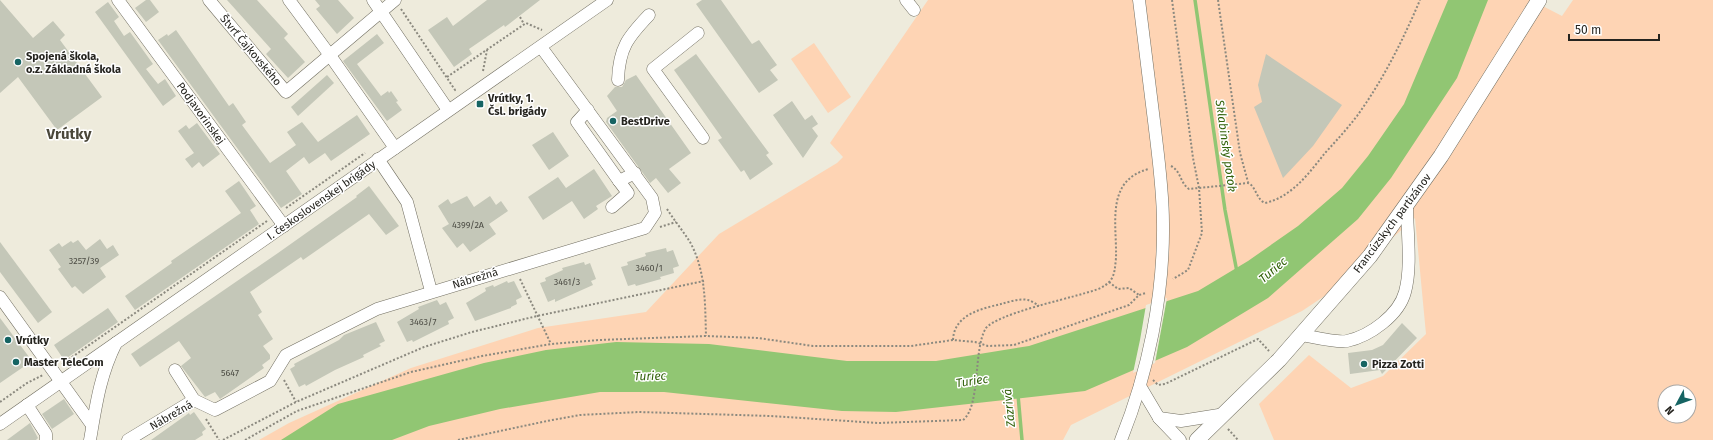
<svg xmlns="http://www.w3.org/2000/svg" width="1713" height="440" font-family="'Fira Sans',sans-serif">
<rect width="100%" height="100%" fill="#eeebdc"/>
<g fill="#fed4b4" fill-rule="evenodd">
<path d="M928 0H1531L1562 16 1573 0H1713V440H1274L1259 404 1309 355 1351 388 1383 376 1426 334 1415 218 1332 291 1302 311 1071 425 1063 440H259L289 423 411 368 538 328 646 312 719 234 837 163 843 157 830 143ZM1665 392H1689V416H1665Z"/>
<path d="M814 43 851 97 828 113 791 59Z"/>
</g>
<path fill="#91c673" d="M1448 0H1488L1457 78 1391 178 1358 219 1268 298 1187 347 1085 391 896 412 842 411 664 392H600L500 409 429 426 392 440H281L338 404 484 363 546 350 616 342 709 344 847 361H936L1029 346 1198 291 1248 261 1298 226 1342 188 1368 156 1404 104Z"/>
<path fill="#eeebdc" d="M1167 298 1155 363 1133 373 1140 340 1146 305Z"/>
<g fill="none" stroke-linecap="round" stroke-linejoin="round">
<g stroke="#91c673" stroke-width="3.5">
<path d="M1195 0 1225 210 1237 272"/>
<path d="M1018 395 1022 440"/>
</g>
</g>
<g fill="#c4c7b8">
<path d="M0 0 33 38 53 21 65 35 60 40 102 97 57 130 18 77 0 93Z"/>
<path d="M146 0H150L159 12 146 22 135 8Z"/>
<path d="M227 0H257L288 34 284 38 305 62 288 78 266 54 271 49Z"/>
<path d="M315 0H338L354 18 337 34 316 9 320 6Z"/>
<path d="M487 0H540L505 27 504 25 469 49 472 54 454 67 428 30 447 17 453 26Z"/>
<path d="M702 0H721L752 44 759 40 777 65 770 70 778 80 759 93 696 4Z"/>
<path d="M108 2 119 17 114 21 124 36 130 32 153 64 146 69 158 84 165 79 176 96 163 106 95 12Z"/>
<path d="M176 30 229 106 233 103 246 122 242 125 270 163 296 145 287 132 302 122 318 142 357 115 370 134 331 161 325 153 309 164 304 157 286 171 302 194 281 208 158 40 167 34 168 36Z"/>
<path d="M377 34 384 43 357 64 381 96 388 91 389 93 391 91 398 101 396 102 402 110 387 121 343 61Z"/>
<path d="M696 54 769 153 766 155 773 164 750 180 744 170 741 172 718 140 722 138 674 70Z"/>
<path d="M1266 54 1342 105 1313 146 1283 178 1254 107 1262 102 1258 85Z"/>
<path d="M327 75 334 83 298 116 291 107Z"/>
<path d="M636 75 691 153 669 169 681 183 668 193 656 178 650 183 606 122 607 118 617 111 607 96 615 87H622L626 80Z"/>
<path d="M792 101 805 120 812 115 818 124 812 128 818 136 803 158 773 115Z"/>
<path d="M197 123 220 154 203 167 199 162 192 168 185 159 194 153 178 131 186 125 189 129Z"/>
<path d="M553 132 569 156 549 170 532 145Z"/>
<path d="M594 169 612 196 596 206 598 209 584 219 572 201 543 220 528 197 558 177 566 188Z"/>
<path d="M239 181 256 206 250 210 259 224 135 310 125 296 172 263 171 261 241 213 225 191Z"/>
<path d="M369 186 399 226 386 235 369 214 303 260 301 257 250 292 262 312 258 315 273 339 263 346 270 355V359L262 365 264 368 220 399 215 392 205 397 181 366 191 358 179 341 140 367 131 354 278 253 357 197 356 196Z"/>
<path d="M467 196 474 207 490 196 496 205 501 201 508 211 489 224 496 234 470 252 463 243 457 248 442 228 449 224 438 206 448 199 451 204Z"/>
<path d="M100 239 107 249 113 245 119 255 100 268 106 277 83 294 75 286 72 288 58 269 61 267 49 250 59 243 62 247 71 241 73 243 78 240 86 250Z"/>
<path d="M0 242 52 312 38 323 0 272Z"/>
<path d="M666 248 667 252 673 250 679 266 673 268 674 273 660 277 661 279 636 286 635 284 628 286 621 267 628 265 627 262 646 256 645 253Z"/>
<path d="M584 262 585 265 590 263 596 279 591 281 593 285 555 302V299L548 302 540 283 546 281 545 278 563 270 562 268Z"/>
<path d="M507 281 508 283 514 281 522 297 516 300 517 304 511 307V308L475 321 466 303 486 291 485 288 493 285 494 287Z"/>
<path d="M437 300 440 305 446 302 454 318 448 321 449 324 413 342 412 340 407 342 397 322 419 309 418 307Z"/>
<path d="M108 308 118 322 64 360 54 345Z"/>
<path d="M0 318 32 361 0 383Z"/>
<path d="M376 322 385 341 379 344 381 346 363 355 364 357 335 370 306 386 305 384 299 387 290 369 295 366 294 364 339 340 344 335Z"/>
<path d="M1402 323 1417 338 1382 374 1380 370 1350 374 1348 353 1372 350 1383 345Z"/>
<path d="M64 399 74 414 52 429 42 414Z"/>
<path d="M194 412 206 429 202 432 203 435 195 440H151L189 413 190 415Z"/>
<path d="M30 423 38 438 36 440H7Z"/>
</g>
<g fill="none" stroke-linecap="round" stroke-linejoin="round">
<g stroke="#716e61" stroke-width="13">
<g id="minor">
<path d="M118 0 284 226"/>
<path d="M209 0 286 92 395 0"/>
<path d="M289 0 329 54 395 148"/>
<path d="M373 0 448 110"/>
<path d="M906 0 914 10"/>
<path d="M698 33 653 69 703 138"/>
<path d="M618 80C619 48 628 37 649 15"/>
<path d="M588 110 577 122 619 181 635 173"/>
<path d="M378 159 407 202 431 291"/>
<path d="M612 207 628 193 619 181"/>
<path d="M0 297 92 425"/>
<path d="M1302 335C1313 337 1337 343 1347 341 1370 336 1399 315 1405 292 1412 267 1407 232 1407 206"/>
<path d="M175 370 194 400"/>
<path d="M1140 386 1159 418 1180 440"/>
<path d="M27 405 46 434V440"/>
<path d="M1159 418 1181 421 1225 414"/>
<path d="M0 424 607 0"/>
<path d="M90 440C96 405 100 375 116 343"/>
<path d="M128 440 194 400 215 410 270 381 286 355 377 309 645 228 655 213 652 198 541 47"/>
<path d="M1121 440C1148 373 1164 296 1163 223 1163 189 1158 155 1154 121 1149 80 1144 40 1139 0"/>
</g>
</g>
<g stroke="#716e61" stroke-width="16">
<path id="major" d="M1197 440 1279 360 1370 256 1441 156 1539 0"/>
</g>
<g stroke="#8b897f" stroke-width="2" stroke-dasharray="2 2" stroke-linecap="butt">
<path d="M1172 0 1193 158 1199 188 1202 233 1188 270 1173 279"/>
<path d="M1218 0 1240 153 1248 182"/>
<path d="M401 9 455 90 453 91"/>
<path d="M520 17 524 24"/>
<path d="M483 71 487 50"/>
<path d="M447 77 526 23 542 30"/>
<path d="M1171 166C1181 171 1180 183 1189 189L1248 183C1256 186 1256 199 1265 203 1292 197 1309 173 1325 153 1336 141 1347 129 1357 116 1383 80 1403 40 1420 0"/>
<path d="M286 208 365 153"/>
<path d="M667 209C674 220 683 231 690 242 706 271 705 304 706 336"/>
<path d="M660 227 676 222"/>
<path d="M520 279 551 344"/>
<path d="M1109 282 1118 289 1129 288 1139 295"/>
<path d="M953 340C954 315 980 309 1001 304 1009 302 1019 298 1028 300 1032 301 1036 304 1039 306"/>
<path d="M62 364 267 221"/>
<path d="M284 380 296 402"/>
<path d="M1153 380 1158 385 1165 384 1258 339 1269 351"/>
<path d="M0 402 27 383 43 375"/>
<path d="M206 419 219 440"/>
<path d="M1228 429 1238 440"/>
<path d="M223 440 296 402 424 347 472 332 537 316 704 281"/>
<path d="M245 440 297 411 411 372 482 356 551 344 599 340 706 336 758 338 813 346H911L953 340 975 342 988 346 1014 345 1129 305 1139 295 1146 293"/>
<path d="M458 440 547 421 580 415 639 412 771 416 878 423 963 420C981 406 973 348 986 328 998 314 1062 300 1082 294 1092 291 1103 289 1110 281 1115 275 1115 267 1116 258 1117 224 1105 180 1149 169"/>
</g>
<use href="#minor" stroke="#fff" stroke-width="12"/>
<use href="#major" stroke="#fff" stroke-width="15"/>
</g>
<g fill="#166463" stroke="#fff" stroke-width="1.5">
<circle cx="18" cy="62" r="4"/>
<rect x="476" y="100" width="8" height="8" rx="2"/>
<circle cx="613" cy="121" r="4"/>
<circle cx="8" cy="340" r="4"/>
<circle cx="16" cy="362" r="4"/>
<circle cx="1364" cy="364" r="4"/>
</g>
<g text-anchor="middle" stroke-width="3" stroke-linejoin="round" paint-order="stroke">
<g font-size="9" fill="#4d4d45">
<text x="468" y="228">4399/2A</text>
<text x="84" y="264">3257/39</text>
<text x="649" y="271">3460/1</text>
<text x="567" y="285">3461/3</text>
<text x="423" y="325">3463/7</text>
<text x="230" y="376">5647</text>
</g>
<g font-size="11" fill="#25241f" stroke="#fff">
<text transform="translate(251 50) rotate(50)" y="4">Štvrť Čajkovského</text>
<text transform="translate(201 113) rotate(54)" y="4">Podjavorinskej</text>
<text transform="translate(321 200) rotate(-35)" y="4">I. československej brigády</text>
<text transform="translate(1392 223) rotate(-53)" y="4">Francúzskych partizánov</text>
<text transform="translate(475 278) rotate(-17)" y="4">Nábrežná</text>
<text transform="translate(171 415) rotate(-30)" y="4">Nábrežná</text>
</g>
<g font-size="11" font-weight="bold" fill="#25241f" stroke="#fff" text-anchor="start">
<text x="26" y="60">Spojená škola,<tspan x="26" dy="13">o.z. Základná škola</tspan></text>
<text x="488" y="102">Vrútky, 1.<tspan x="488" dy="13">Čsl. brigády</tspan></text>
<text x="621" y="125">BestDrive</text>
<text x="16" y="344">Vrútky</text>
<text x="24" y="366">Master TeleCom</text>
<text x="1372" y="368">Pizza Zotti</text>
</g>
<g font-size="12" font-style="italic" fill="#32620a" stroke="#fff">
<text transform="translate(1226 146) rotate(82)" y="4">Sklabinský potok</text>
<text transform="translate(1273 270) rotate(-40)" y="4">Turiec</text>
<text transform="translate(650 376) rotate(-1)" y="4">Turiec</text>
<text transform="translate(972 381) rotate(-8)" y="4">Turiec</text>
<text transform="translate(1009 408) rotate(-96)" y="4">Zázrivá</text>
</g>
<g font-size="15" font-weight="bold" fill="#4a473a" stroke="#fff">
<text x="69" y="139">Vrútky</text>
</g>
</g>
<g transform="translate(1677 404) rotate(229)"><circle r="19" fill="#ffffff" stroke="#a8a7a5"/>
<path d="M0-3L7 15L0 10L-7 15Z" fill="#166463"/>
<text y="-6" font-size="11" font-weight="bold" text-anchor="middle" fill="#25241f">N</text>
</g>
<path d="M1569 34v6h90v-6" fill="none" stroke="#25241f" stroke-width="2"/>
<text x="1575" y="34" font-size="12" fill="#25241f" stroke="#ffffff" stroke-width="3" paint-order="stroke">50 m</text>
</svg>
